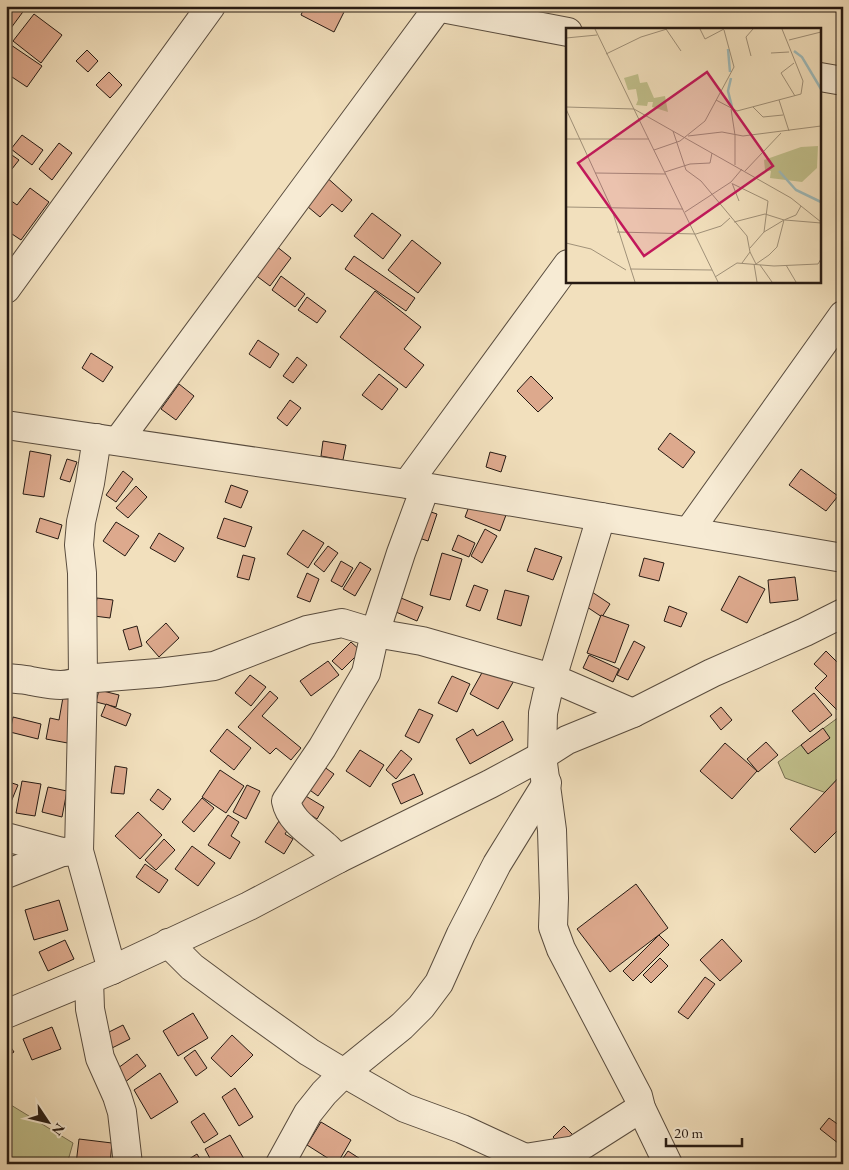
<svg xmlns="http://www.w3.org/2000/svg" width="849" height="1170" font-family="'EB Garamond',serif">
<rect width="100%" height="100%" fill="#f2e0bd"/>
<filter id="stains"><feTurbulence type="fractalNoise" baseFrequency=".004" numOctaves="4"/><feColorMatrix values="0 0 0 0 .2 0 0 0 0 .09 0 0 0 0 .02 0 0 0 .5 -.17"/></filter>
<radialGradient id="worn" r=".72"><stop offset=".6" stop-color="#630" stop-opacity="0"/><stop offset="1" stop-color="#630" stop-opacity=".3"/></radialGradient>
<g fill="#c1c08c" stroke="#746d50">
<path d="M843 714V799L785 778 778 762Z"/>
<path d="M6 1102 73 1143 67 1164H6Z"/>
</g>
<g fill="#dda98d" stroke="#261a13">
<path d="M12 6H21L25 9 11 28 6 24V14Z"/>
<path d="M305 6H343L346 8 334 32 301 15Z"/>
<path d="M34 14 62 35 41 63 13 41Z"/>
<path d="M11 45 42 66 27 87 6 73V52Z"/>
<path d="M87 50 98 61 88 72 76 61Z"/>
<path d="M109 72 122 85 110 98 96 85Z"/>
<path d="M22 135 43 150 32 165 11 149Z"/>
<path d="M59 143 72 153 52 180 39 169Z"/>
<path d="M6 151 19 160 8 174 6 173Z"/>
<path d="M324 175 352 200 342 212 332 204 320 217 301 201Z"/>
<path d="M30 188 49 202 21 240 6 230V197L17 205Z"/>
<path d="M372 213 401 235 383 259 354 236Z"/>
<path d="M412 240 441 263 418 293 388 270Z"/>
<path d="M276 246 291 258 270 286 254 274Z"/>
<path d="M354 256 415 298 406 311 345 269Z"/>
<path d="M281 276 305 294 295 307 272 290Z"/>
<path d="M375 291 421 327 404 349 424 365 406 388 340 337Z"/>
<path d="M307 297 326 311 317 323 298 310Z"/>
<path d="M258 340 279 354 270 368 249 354Z"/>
<path d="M91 353 113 367 103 382 82 368Z"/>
<path d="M297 357 307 365 293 383 283 376Z"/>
<path d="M379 374 398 389 382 410 362 395Z"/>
<path d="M531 376 553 398 538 412 517 391Z"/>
<path d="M179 384 194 396 176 420 161 409Z"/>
<path d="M290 400 301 408 287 426 277 418Z"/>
<path d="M670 433 695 452 683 468 658 449Z"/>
<path d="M323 441 346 445 343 460 321 456Z"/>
<path d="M30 451 51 455 44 497 23 494Z"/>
<path d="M490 452 506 456 501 472 486 467Z"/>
<path d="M67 459 77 462 70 482 60 479Z"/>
<path d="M801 469 838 496 826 511 789 485Z"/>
<path d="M123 471 133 479 116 502 106 495Z"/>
<path d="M231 485 248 491 241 508 225 502Z"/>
<path d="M136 486 147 497 128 518 116 508Z"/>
<path d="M471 501 506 515 500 531 465 517Z"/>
<path d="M425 510 437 514 428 541 416 537Z"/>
<path d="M40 518 62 525 58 539 36 532Z"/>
<path d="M224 518 252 527 245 547 217 538Z"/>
<path d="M116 522 139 536 125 556 103 541Z"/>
<path d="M485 529 497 536 482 563 471 556Z"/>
<path d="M303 530 324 543 308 568 287 554Z"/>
<path d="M159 533 184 548 175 562 150 548Z"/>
<path d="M458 535 475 543 469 557 452 550Z"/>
<path d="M328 546 338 553 324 572 314 564Z"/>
<path d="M535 548 562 557 553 580 527 571Z"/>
<path d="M442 553 462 559 450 600 430 595Z"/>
<path d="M243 555 255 558 249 580 237 577Z"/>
<path d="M644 558 664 563 659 581 639 576Z"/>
<path d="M341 561 353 568 342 587 331 581Z"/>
<path d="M360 562 371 569 355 596 343 589Z"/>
<path d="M307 573 319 579 310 602 297 597Z"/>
<path d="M739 576 765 589 747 623 721 610Z"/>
<path d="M795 577 798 600 770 603 768 580Z"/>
<path d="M474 585 488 590 480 611 466 606Z"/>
<path d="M505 590 529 596 521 626 497 619Z"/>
<path d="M592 592 610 604 602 617 584 605Z"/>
<path d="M97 598 113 600 110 618 94 616Z"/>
<path d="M401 598 423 607 417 621 396 612Z"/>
<path d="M669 606 687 613 681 627 664 621Z"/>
<path d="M601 615 629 625 615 663 587 653Z"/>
<path d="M166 623 179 638 159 657 146 642Z"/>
<path d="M137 626 142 646 129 650 123 630Z"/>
<path d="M634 641 645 647 628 680 617 675Z"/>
<path d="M351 642 361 651 342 670 332 661Z"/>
<path d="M826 651 843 668V706L838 711 815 688 827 676 814 664Z"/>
<path d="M589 655 619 669 613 682 583 668Z"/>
<path d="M328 661 339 675 311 696 300 681Z"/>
<path d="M488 662 516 677 498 709 470 694Z"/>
<path d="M250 675 266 687 251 706 235 693Z"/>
<path d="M452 676 470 684 457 712 438 703Z"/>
<path d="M65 686 83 689 73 744 46 739 50 718 59 720Z"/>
<path d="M99 690 119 695 116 707 96 702Z"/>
<path d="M270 691 278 698 262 716 301 748 291 760 276 748 270 754 238 727Z"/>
<path d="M814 693 832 715 810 732 792 711Z"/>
<path d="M106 704 131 714 126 726 101 716Z"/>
<path d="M721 707 732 720 721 730 710 716Z"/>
<path d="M419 709 433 715 419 743 405 736Z"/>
<path d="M13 717 41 724 38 739 10 732Z"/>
<path d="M503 721 513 740 470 764 456 739 473 729 477 736Z"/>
<path d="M823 728 830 738 808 754 801 745Z"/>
<path d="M227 729 251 748 234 770 210 751Z"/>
<path d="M766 742 778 755 758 772 747 759Z"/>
<path d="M725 743 757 771 732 799 700 771Z"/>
<path d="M360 750 384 765 370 787 346 771Z"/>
<path d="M401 750 412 759 396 779 386 770Z"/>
<path d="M316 761 334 774 318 796 300 783Z"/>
<path d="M115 766 127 768 124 794 111 793Z"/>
<path d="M220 770 244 786 226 813 202 797Z"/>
<path d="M843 773V825L815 853 790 829Z"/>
<path d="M414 774 423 794 401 804 392 784Z"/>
<path d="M6 781 18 785 6 814Z"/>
<path d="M22 781 41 784 35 816 16 813Z"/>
<path d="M247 785 260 791 246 819 233 812Z"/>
<path d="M48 787 67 791 62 817 42 812Z"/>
<path d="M158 789 171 799 163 810 150 800Z"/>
<path d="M304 795 324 807 317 819 297 806Z"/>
<path d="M202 798 214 808 194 832 182 822Z"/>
<path d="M138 812 162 835 140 859 115 836Z"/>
<path d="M228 815 239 822 231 836 240 842 230 859 208 845Z"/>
<path d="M283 815 293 821 285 834 293 839 284 854 265 842Z"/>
<path d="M164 839 175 850 156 870 145 860Z"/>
<path d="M192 846 215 863 198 886 175 869Z"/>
<path d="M145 864 168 880 159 893 136 877Z"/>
<path d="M636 884 668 928 610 972 577 929Z"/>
<path d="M59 900 68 930 34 940 25 910Z"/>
<path d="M659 935 669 945 633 981 623 971Z"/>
<path d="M722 939 742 961 720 981 700 960Z"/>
<path d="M65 940 74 959 48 971 39 952Z"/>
<path d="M660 958 668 966 651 983 643 975Z"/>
<path d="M705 977 715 984 688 1019 678 1012Z"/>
<path d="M193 1013 208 1038 178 1056 163 1031Z"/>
<path d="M123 1025 130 1039 112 1048 105 1034Z"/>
<path d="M52 1027 61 1049 32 1060 23 1039Z"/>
<path d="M232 1035 253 1055 231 1077 211 1058Z"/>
<path d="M6 1040 14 1052 6 1057Z"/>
<path d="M195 1050 207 1068 196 1076 184 1058Z"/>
<path d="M137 1054 146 1066 120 1086 110 1074Z"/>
<path d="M160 1073 178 1102 151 1119 134 1090Z"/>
<path d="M235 1088 253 1117 239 1126 222 1097Z"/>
<path d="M204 1113 218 1134 204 1143 191 1122Z"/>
<path d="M829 1118 843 1128V1147L820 1129Z"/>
<path d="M321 1122 351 1140 337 1164 307 1145Z"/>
<path d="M564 1126 574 1136 563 1147 553 1137Z"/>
<path d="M230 1135 247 1164H213L205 1149Z"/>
<path d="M79 1139 112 1143 110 1164H76Z"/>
<path d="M348 1151 368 1164H339Z"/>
<path d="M197 1154 203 1164H181Z"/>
</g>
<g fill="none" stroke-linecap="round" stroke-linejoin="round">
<g stroke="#594c3e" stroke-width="30">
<g id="minor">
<path d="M431 6 568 32"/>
<path d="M820 77 843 81"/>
<path d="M6 289 211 6"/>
<path d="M6 425 407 484 843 558"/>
<path d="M97 438 90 483 81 522 79 545 82 573 83 679 79 851 112 970"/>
<path d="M118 441 439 6"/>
<path d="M407 484 568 264"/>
<path d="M601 517 547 695 543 713 542 756 552 830 554 898 553 927 561 949 638 1096 641 1108 668 1164"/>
<path d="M689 531 843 315"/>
<path d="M6 678C14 679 23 679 31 681 49 684 66 689 83 679L158 673 214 666 307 630 342 623 375 633 422 641 552 678 633 713"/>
<path d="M6 837 62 852 79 851"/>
<path d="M338 859C333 854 329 849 324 845 310 832 290 821 286 801L322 748 366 673 375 633 401 553 425 488"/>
<path d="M6 874 62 852"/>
<path d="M168 943 192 967 242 1004 309 1052 344 1073 405 1108 462 1129 525 1158"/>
<path d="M89 980 90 1009 100 1058 117 1096 122 1112 128 1164"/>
<path d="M6 1014 112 970 249 906 338 859 490 784 542 756 567 740 633 713 712 673 805 632 843 613"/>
<path d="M280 1164 308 1113 324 1093 344 1073 402 1026 421 1007 439 983 461 934 497 864 547 783"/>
<path d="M515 1164 525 1158 575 1150 641 1108"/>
</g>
</g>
<use href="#minor" stroke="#f7ebd4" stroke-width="28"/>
</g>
<g transform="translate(566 28)">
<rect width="255" height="255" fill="#f2e0bd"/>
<path d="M72 46 74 55 81 54 88 70 99 68 102 84 86 79 87 74H82L81 78 70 77 72 72 70 61 62 62 58 50ZM252 118 251 140 236 154 204 150 205 143 199 142 198 132 235 119Z" fill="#c1c08c"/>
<path fill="none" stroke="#9fbbbb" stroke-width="2.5" d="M162 21 164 44M228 23 236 29 255 61M165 50 162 63 166 79M213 143 230 162 255 174"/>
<path fill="none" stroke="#a09179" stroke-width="1" d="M29 1 152 254M100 1 115 23M134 1 139 11 158 1M0 10 31 7M223 12 255 4M205 25 223 24M40 26 75 9 101 1M185 28 180 9 187 1M228 35 215 45 229 68M150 72 171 83 235 66 237 53 216 1M213 72 223 103M0 79 68 81 225 170 255 194M187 79 197 89 217 87M0 81 45 179 69 254M165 81 169 107V137M107 103 120 142 135 153 181 208 184 224 176 235M122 108 156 104 177 108 255 98M0 111H83M88 122 114 113 139 93 168 39 158 2M179 143 215 105M99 144 124 136 144 135 146 125M29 145 100 146M0 148V178M166 155 173 173M167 156 202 173 198 204 184 220M0 179 117 181M119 184 165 154 176 141M219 192 255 195M168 194 199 186 218 192 230 187 235 178M51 204 130 206 155 198 164 190M0 215 25 221 60 242M184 224 190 236 203 227 211 219 218 192 198 204M188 236 191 254M194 237 206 254M220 237 230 254M64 241 146 242M149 249 171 235 208 238 252 236 255 231"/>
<path fill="#c2185b" fill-opacity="0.15" stroke="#c2185b" stroke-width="2.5" d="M141 44 207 138 78 228 12 135Z"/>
<rect width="255" height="255" fill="none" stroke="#261a13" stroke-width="2.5"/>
</g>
<rect width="849" height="1170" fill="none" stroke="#f2e0bd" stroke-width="25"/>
<rect x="8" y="8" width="834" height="1155" fill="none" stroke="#261a13" stroke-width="2.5"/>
<rect x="12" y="12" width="824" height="1145" fill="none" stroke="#261a13"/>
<g transform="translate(48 1122) rotate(125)" stroke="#f7ebd4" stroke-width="4" paint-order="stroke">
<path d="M0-4L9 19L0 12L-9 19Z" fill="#261a13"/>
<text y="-8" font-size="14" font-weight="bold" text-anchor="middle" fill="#261a13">N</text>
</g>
<path d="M666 1138v8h76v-8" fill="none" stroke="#261a13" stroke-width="2.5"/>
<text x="674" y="1138" font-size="15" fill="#261a13" stroke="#f7ebd4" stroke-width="4" paint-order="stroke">20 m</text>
<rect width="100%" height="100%" filter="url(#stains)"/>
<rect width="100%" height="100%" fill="url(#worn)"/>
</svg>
